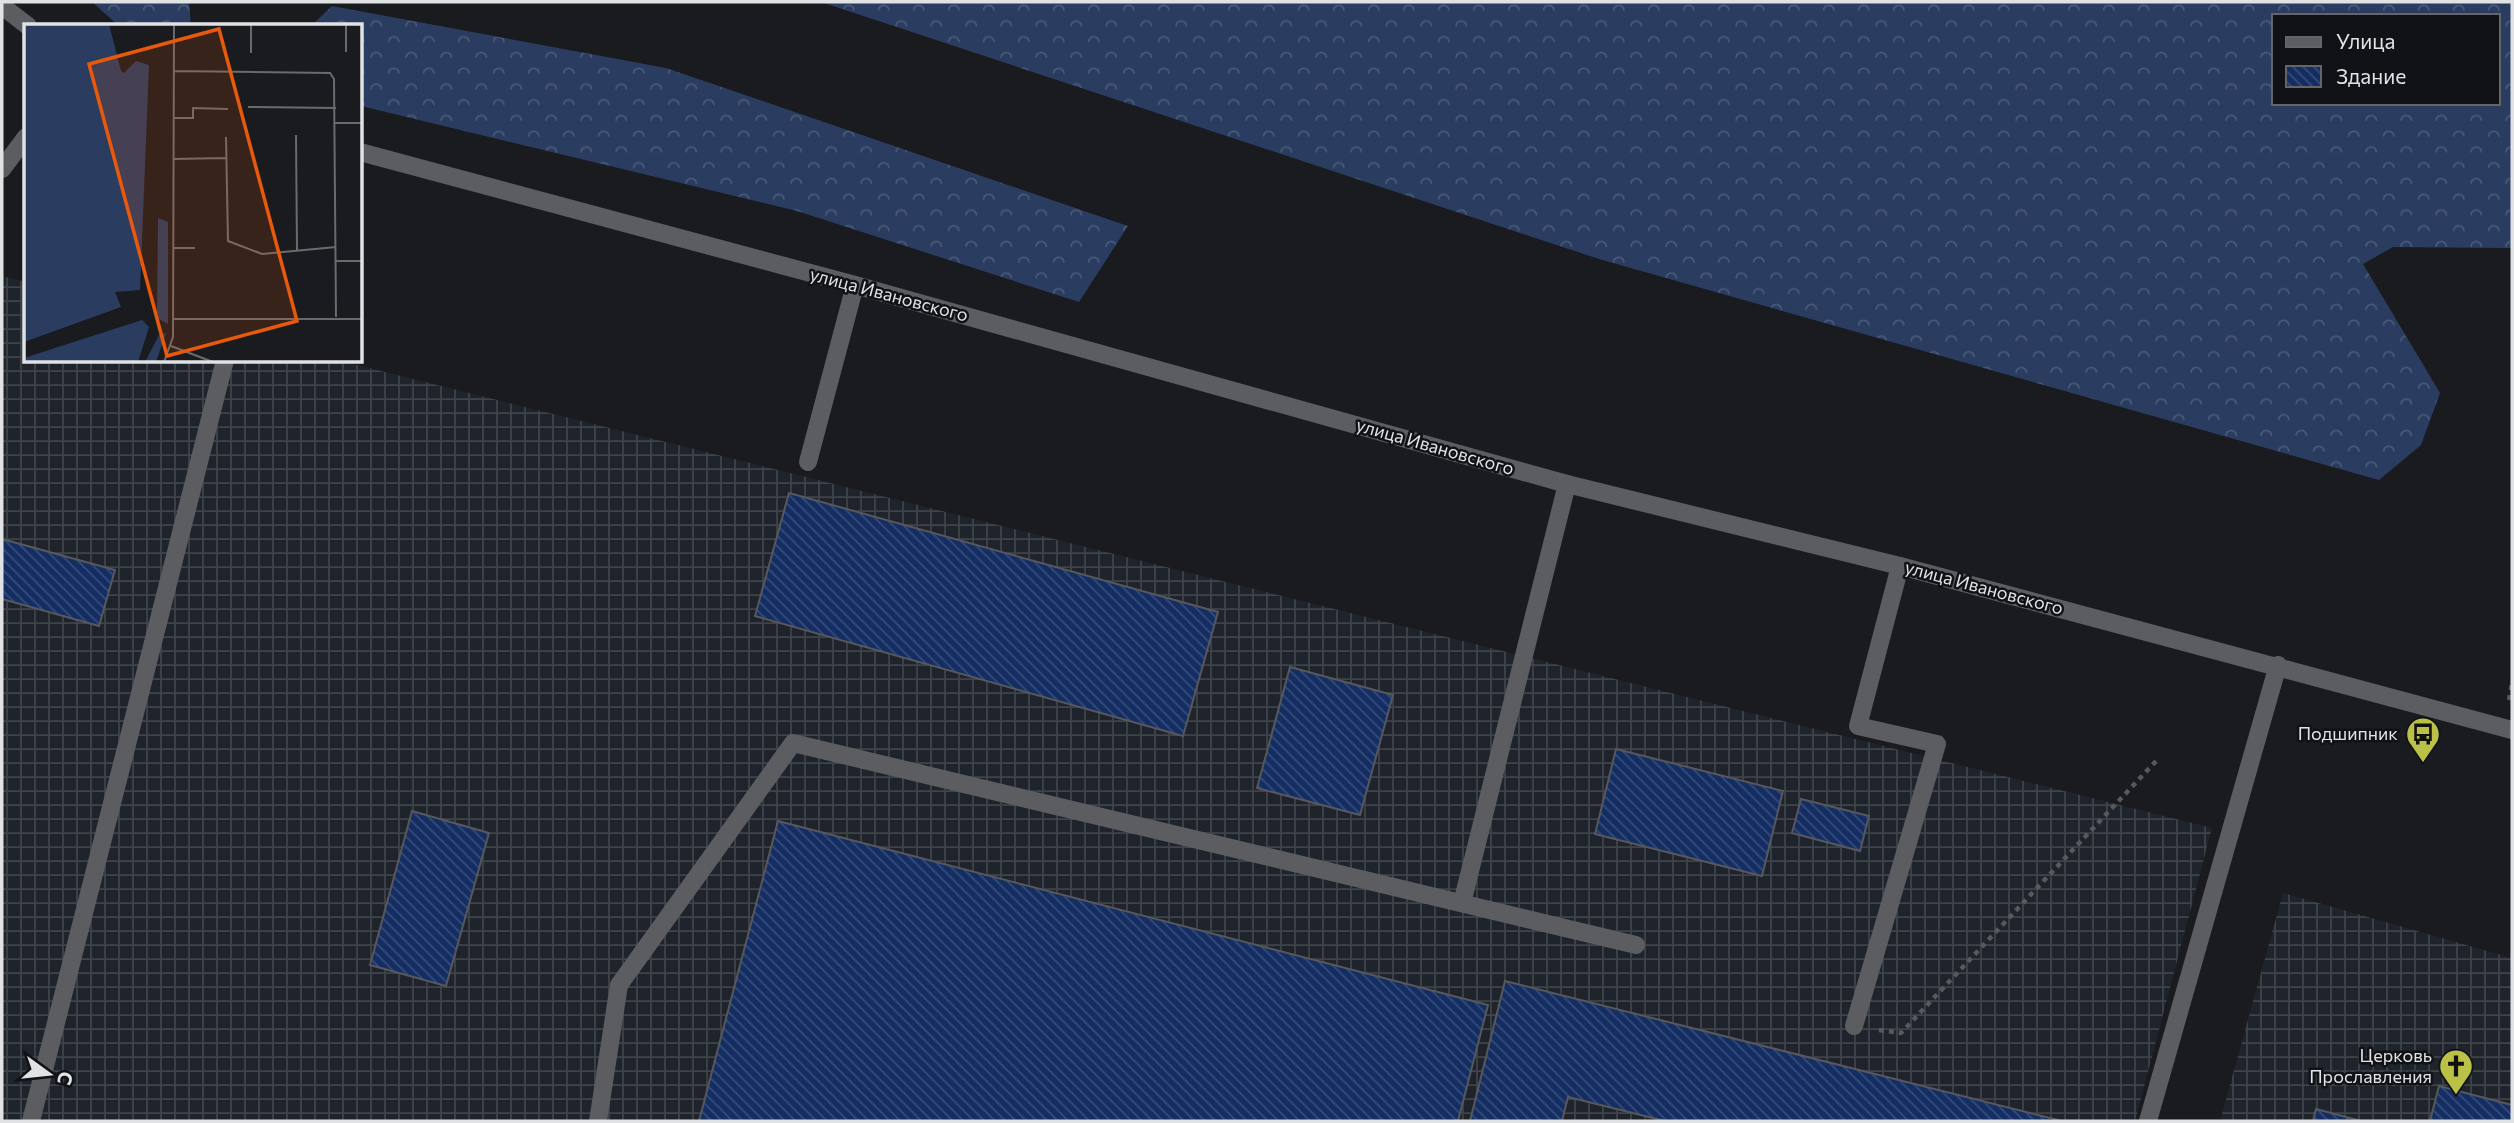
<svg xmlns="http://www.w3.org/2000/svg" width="2514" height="1123" font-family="Commissioner,sans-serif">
<defs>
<pattern id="industrial-grid" width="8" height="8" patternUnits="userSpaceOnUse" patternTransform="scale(1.75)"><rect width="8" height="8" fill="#1f242c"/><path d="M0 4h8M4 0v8" fill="none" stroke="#3f444a"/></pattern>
<pattern id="forest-crowns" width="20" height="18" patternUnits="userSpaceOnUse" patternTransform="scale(1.75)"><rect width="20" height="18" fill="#2a3d61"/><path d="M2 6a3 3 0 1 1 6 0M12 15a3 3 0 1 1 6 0" fill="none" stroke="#495978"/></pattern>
<pattern id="building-back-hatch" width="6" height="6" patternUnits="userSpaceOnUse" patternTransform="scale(1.75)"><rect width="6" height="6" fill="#142e63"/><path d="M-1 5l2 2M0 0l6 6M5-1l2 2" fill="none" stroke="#364c79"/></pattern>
</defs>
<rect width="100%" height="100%" fill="#191b1e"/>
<g fill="url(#industrial-grid)">
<path d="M2 276 26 282V360L341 361 2212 828 2135 1121H2Z"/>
<path d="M2283 893 2512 958V1121H2220Z"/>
</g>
<g fill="url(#forest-crowns)" fill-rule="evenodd">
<path d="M92 2H189L191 26H119Z"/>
<path d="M821 2H2512V248L2393 247 2363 264 2440 393 2421 445 2379 480 1599 259ZM2274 16H2498V103H2274Z"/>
<path d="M332 6 666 68 1128 226 1079 302 797 211 361 106 360 26H311Z"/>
</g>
<g fill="url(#building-back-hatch)" stroke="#56585c" stroke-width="2">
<path d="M789 493 1218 612 1183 736 755 616Z"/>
<path d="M2 539 115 570 99 626 2 599Z"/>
<path d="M1290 667 1393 695 1360 815 1257 788Z"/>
<path d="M1616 749 1783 791 1762 876 1595 834Z"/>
<path d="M1801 799 1869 816 1860 851 1792 833Z"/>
<path d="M412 811 489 833 446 986 370 965Z"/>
<path d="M778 821 1488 1005 1458 1121H699Z"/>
<path d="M1505 981 2062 1121H1665L1568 1097 1562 1121H1470Z"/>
<path d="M2439 1086 2512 1105V1121H2430Z"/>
<path d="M2316 1109 2361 1121H2313Z"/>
</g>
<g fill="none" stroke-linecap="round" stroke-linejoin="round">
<g stroke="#57595c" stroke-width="4.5" stroke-dasharray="5 5" stroke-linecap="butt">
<path d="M2509 700 2512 684"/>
<path d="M1879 1030 1901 1033 2158 759"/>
</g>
<g stroke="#5b5d61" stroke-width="18">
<path d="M808 462 855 285"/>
<path d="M1462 903 1567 484"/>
<path d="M1854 1026 1937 744 1858 726 1900 566"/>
<path d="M598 1121 619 985 793 743 1636 945"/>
<path d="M2148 1121 2278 665"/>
</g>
<g stroke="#5b5d61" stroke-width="18">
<path d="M2 169 26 137"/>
<path d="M31 1121 225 360"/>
</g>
<g stroke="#5b5d61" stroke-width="18">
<path d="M2 6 28 26"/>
<path d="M360 152 855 285 1567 484 1900 566 2512 730"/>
</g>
</g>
<defs>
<g id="bus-pin" transform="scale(1.75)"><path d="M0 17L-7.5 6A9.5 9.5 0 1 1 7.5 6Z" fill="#b9c146" stroke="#101215"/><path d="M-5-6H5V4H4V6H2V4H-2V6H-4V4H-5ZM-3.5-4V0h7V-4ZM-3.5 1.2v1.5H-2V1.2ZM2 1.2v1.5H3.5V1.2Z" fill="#111"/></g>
<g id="church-pin" transform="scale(1.75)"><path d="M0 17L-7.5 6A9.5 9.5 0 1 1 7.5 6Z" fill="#b9c146" stroke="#101215"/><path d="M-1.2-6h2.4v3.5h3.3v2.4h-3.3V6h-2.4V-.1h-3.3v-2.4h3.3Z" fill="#111"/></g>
</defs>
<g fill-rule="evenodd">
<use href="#bus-pin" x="2423" y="734"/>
<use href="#church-pin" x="2456" y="1066"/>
</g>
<g text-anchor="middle" stroke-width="5" stroke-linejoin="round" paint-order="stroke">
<g font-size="18" fill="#e0e2e4" stroke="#101215">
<text transform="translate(889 295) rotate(15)" y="6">улица Ивановского</text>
<text transform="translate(1435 447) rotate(16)" y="6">улица Ивановского</text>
<text transform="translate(1984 588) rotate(15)" y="6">улица Ивановского</text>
</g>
<g font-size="18" fill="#e0e2e4" stroke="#101215" text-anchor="end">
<text x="2398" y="740">Подшипник</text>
<text x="2432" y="1062">Церковь<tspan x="2432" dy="21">Прославления</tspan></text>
</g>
</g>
<g transform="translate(24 24)">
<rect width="338" height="338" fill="#191b1e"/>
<path d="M0 0H85L97 47 100 49 112 37 125 41 116 266 91 268 97 283 0 318ZM134 194 144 198V300L133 294ZM118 296 125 303 114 338H0V334ZM142 309 132 338H121L135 311Z" fill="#2a3d61"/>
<path fill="none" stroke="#696b6d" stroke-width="2" d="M322 0V28M227 29V0M149 47 306 49 310 55 312 293M224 83 312 84M149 94H169V84L204 85M311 99H338M272 111 273 226M202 113 204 217 238 230 312 223M150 135 202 134M149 224H171M312 237H338M149 295H338M147 322 189 338M140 338 149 313 150 0"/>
<path fill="#e8590c" fill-opacity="0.15" stroke="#e8590c" stroke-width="3.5" d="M195 5 273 297 143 332 65 40Z"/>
<rect width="338" height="338" fill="none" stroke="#e0e2e4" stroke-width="3.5"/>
</g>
<rect width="2514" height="1123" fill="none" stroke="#e0e2e4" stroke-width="7"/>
<rect x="2272" y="14" width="228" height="91" fill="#101215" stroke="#636568" stroke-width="2"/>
<rect x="2286" y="37" width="35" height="10" fill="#5b5d61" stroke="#636568" stroke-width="2"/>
<text x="2336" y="49" font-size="21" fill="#e0e2e4">Улица</text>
<rect x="2286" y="66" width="35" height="21" fill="url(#building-back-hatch)" stroke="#636568" stroke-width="2"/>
<text x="2336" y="84" font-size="21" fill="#e0e2e4">Здание</text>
<g transform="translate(49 1074) rotate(105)" stroke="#101215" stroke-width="5" paint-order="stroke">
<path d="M0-5L12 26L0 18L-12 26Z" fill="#e0e2e4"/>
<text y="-10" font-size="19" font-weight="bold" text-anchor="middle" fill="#e0e2e4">С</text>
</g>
</svg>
